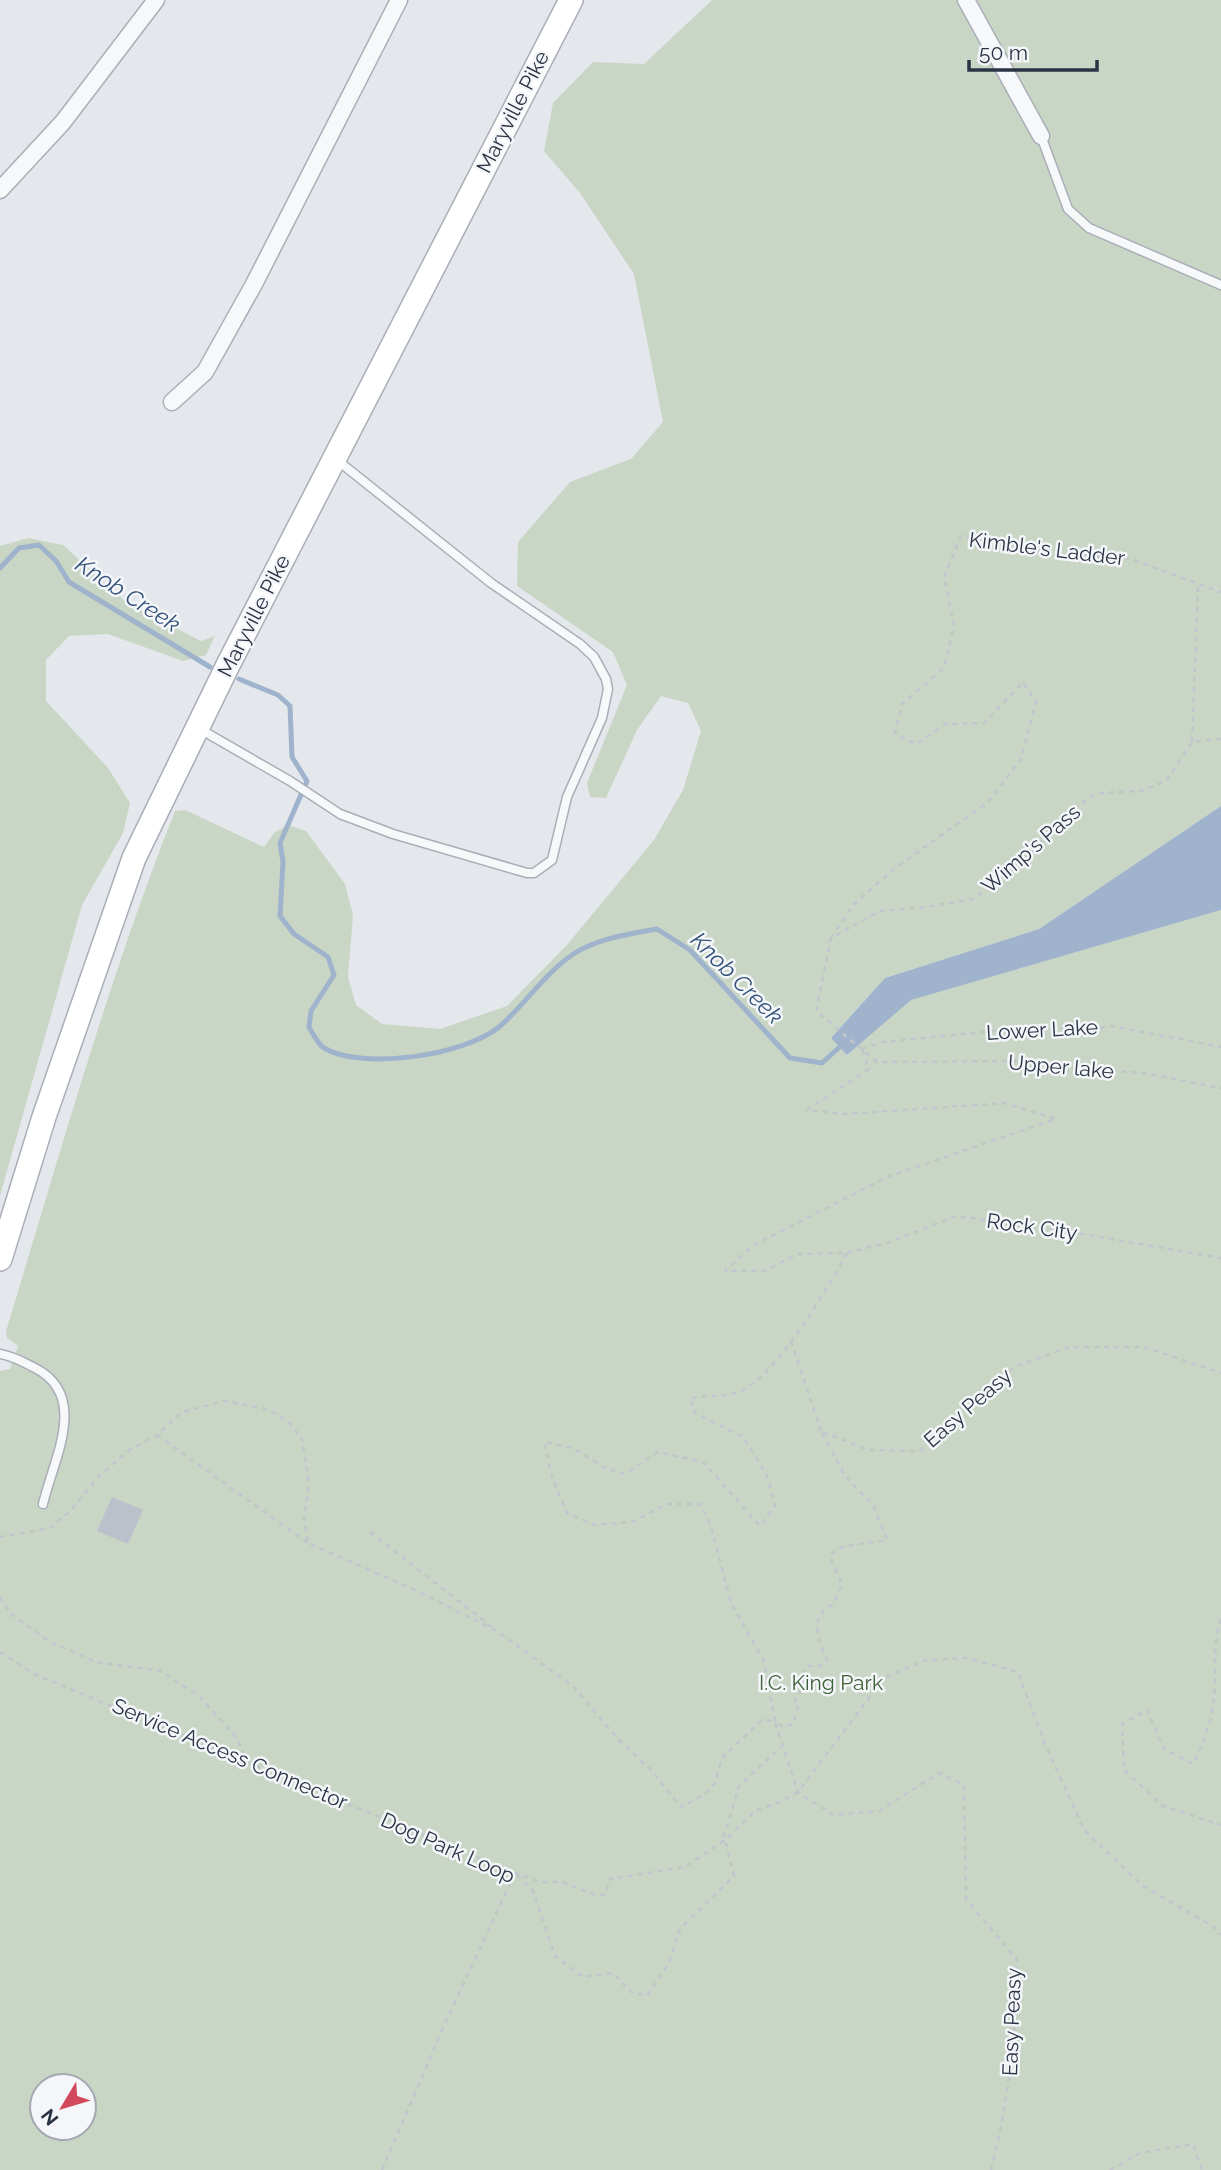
<svg xmlns="http://www.w3.org/2000/svg" width="1221" height="2170" font-family="Raleway,sans-serif">
<rect width="100%" height="100%" fill="#e4e7ec"/>
<g fill="#c9d6c5" fill-rule="evenodd">
<path d="M712 0H1221V806L1039 929 885 978 831 1038 847 1055 910 1000 1221 910V2170H0V1371L10 1369 18 1346 7 1338 6 1331C59 1157 108 980 175 811L185 810 264 847 275 832 288 825 306 831 345 884 353 915 348 977 356 1005 382 1024 440 1029 507 1006 567 945 654 840 683 790 701 731 688 703 661 696 637 730 606 798 590 797 587 783 627 685 613 652 517 586 518 542 570 482 631 459 663 422 634 274 580 193 544 151 553 103 593 62 644 64ZM42 2086H84V2128H42Z"/>
<path d="M28 538 63 545 127 603 201 641 215 636 206 655 183 661 108 634 69 636 46 660V701L108 768 130 803 123 833 82 905 0 1196V546Z"/>
</g>
<path fill="#9fb4cc" d="M1221 806V910L911 1000 847 1055 831 1038 885 978 1039 929Z"/>
<g fill="none" stroke-linecap="round" stroke-linejoin="round">
<g stroke="#9fb4cc" stroke-width="5">
<path d="M0 568 19 548 39 545 56 561 69 582 210 667"/>
<path d="M239 679 278 695 290 706 292 757 307 781 280 843 283 862 280 916 294 934 328 957 334 975 311 1011 309 1027C313 1034 318 1044 324 1048 362 1071 465 1055 499 1027 526 1004 544 973 575 953 599 938 630 934 657 929L690 950 790 1058 822 1063 844 1043"/>
</g>
</g>
<path fill="#bbc0ca" d="M112 1497 143 1510 128 1544 97 1531Z"/>
<g fill="none" stroke-linecap="round" stroke-linejoin="round">
<g stroke="#a9aeb7" stroke-width="11">
<g id="service">
<path d="M1041 136 1068 209 1089 228 1221 285"/>
<path d="M198 728 290 781 340 814 393 834 527 873H534L552 860 567 797 602 718 608 689 606 679 594 657 580 644 491 583 337 460"/>
<path d="M0 1354C13 1356 23 1362 35 1368 90 1396 53 1460 43 1504"/>
</g>
</g>
<g stroke="#a9aeb7" stroke-width="19">
<g id="minor">
<path d="M966 0 1041 136"/>
<path d="M0 190 63 122 156 0"/>
<path d="M172 402 205 372 254 284 399 0"/>
</g>
</g>
<g stroke="#a9aeb7" stroke-width="26">
<path id="secondary" d="M0 1259 44 1117 134 858 228 665 571 0"/>
</g>
<g stroke="#c2c5cb" stroke-width="2.5" stroke-dasharray="5 5" stroke-linecap="butt">
<path d="M1221 739 1192 742 1166 781 1141 791 1097 793 1069 812 1023 861 973 899 927 907 880 911 831 938 816 1011 877 1062 1033 1061 1071 1068 1144 1073 1221 1088"/>
<path d="M1192 742 1198 585"/>
<path d="M831 938 853 905 894 869 988 802 1021 759 1036 702 1023 682 984 723 946 724 916 744 895 734 902 704 944 668 954 625 944 577 961 536 1002 539 1050 554 1128 558 1221 592"/>
<path d="M862 1049 883 1042 1023 1028 1096 1029 1112 1026 1221 1047"/>
<path d="M847 1253 890 1242 956 1216 1071 1232 1221 1258"/>
<path d="M791 1341 821 1431"/>
<path d="M157 1435 308 1543"/>
<path d="M370 1532 492 1627"/>
<path d="M0 1537 50 1528 70 1511 100 1475 131 1449 157 1435 182 1412 224 1401 267 1409 288 1421 302 1439 309 1484 304 1519 308 1543 415 1590 497 1631 574 1687 617 1738 650 1769 681 1807 704 1795 715 1783 722 1758 763 1719 775 1722 764 1661 731 1603 711 1526 700 1504H667L632 1522 594 1525 567 1513 552 1477 544 1442 573 1448 605 1468 625 1474 658 1452 703 1462 760 1526 775 1506 767 1475 743 1437 695 1413 690 1398C705 1396 724 1397 738 1392 773 1381 829 1286 847 1253L798 1254 764 1271H725L752 1246 887 1177 1056 1119 1004 1103 846 1114 807 1110 869 1069 862 1049"/>
<path d="M0 1597 11 1614 50 1642 96 1662 161 1671 200 1697 237 1738 246 1761"/>
<path d="M1221 1619C1213 1642 1216 1661 1215 1685 1214 1715 1206 1737 1193 1764L1164 1749 1147 1710 1122 1724 1124 1770 1163 1806 1221 1825"/>
<path d="M0 1652 34 1674 515 1873 541 1882H562L595 1895H605L610 1879 685 1867 725 1840 756 1810 778 1803 798 1792 884 1678 926 1660 967 1658 1018 1672 1045 1744 1084 1830 1143 1886 1214 1927 1221 1935"/>
<path d="M517 1875 533 1891 555 1956 583 1977 613 1973 631 1992 647 1996 669 1963 680 1929 734 1876 724 1836 739 1786 781 1747"/>
<path d="M382 2170 442 2030 515 1873"/>
<path d="M991 2170C1009 2100 1016 2032 1017 1960L966 1899 964 1785 939 1773 879 1811 833 1815 798 1792 775 1722 783 1727 793 1724 798 1707 794 1703 803 1685 802 1676 808 1666H820L827 1660C818 1639 808 1616 834 1604L842 1584 832 1563 831 1554 844 1546 887 1540 873 1505 845 1476 821 1431 868 1450 920 1451 1014 1367 1070 1347H1144L1221 1373"/>
<path d="M1110 2170 1140 2153 1193 2144 1202 2170"/>
</g>
<use href="#service" stroke="#f7f8fa" stroke-width="8"/>
<use href="#minor" stroke="#f7f8fa" stroke-width="16"/>
<use href="#secondary" stroke="#fff" stroke-width="23"/>
</g>
<g text-anchor="middle" stroke-width="5" stroke-linejoin="round" paint-order="stroke">
<g font-size="21" fill="#2b3445" stroke="#f4f6f9">
<text transform="translate(513 112) rotate(-63)" y="7">Maryville Pike</text>
<text transform="translate(1047 549) rotate(7)" y="7">Kimble's Ladder</text>
<text transform="translate(254 616) rotate(-63)" y="7">Maryville Pike</text>
<text transform="translate(1031 849) rotate(-41)" y="7">Wimp's Pass</text>
<text transform="translate(1042 1030) rotate(-3)" y="7">Lower Lake</text>
<text transform="translate(1061 1067) rotate(5)" y="7">Upper lake</text>
<text transform="translate(1032 1227) rotate(8)" y="7">Rock City</text>
<text transform="translate(968 1408) rotate(-41)" y="7">Easy Peasy</text>
<text transform="translate(230 1754) rotate(23)" y="7">Service Access Connector</text>
<text transform="translate(448 1848) rotate(24)" y="7">Dog Park Loop</text>
<text transform="translate(1012 2022) rotate(-88)" y="7">Easy Peasy</text>
</g>
<g font-size="21" fill="#3f6138" stroke="#f4f6f9">
<text x="821" y="1690">I.C. King Park</text>
</g>
<g font-size="23" font-style="italic" fill="#34527a" stroke="#f4f6f9">
<text transform="translate(128 594) rotate(33)" y="8">Knob Creek</text>
<text transform="translate(737 978) rotate(45)" y="8">Knob Creek</text>
</g>
</g>
<g transform="translate(63 2107) rotate(232)"><circle r="33" fill="#f4f6f9" stroke="#a4a8b1" stroke-width="2"/>
<path d="M0-5L12 26L0 18L-12 26Z" fill="#d1495b"/>
<text y="-10" font-size="19" font-weight="bold" text-anchor="middle" fill="#2b3445">N</text>
</g>
<path d="M969 60v10h128v-10" fill="none" stroke="#2b3445" stroke-width="3.5"/>
<text x="979" y="60" font-size="21" fill="#2b3445" stroke="#f4f6f9" stroke-width="5" paint-order="stroke">50 m</text>
</svg>
